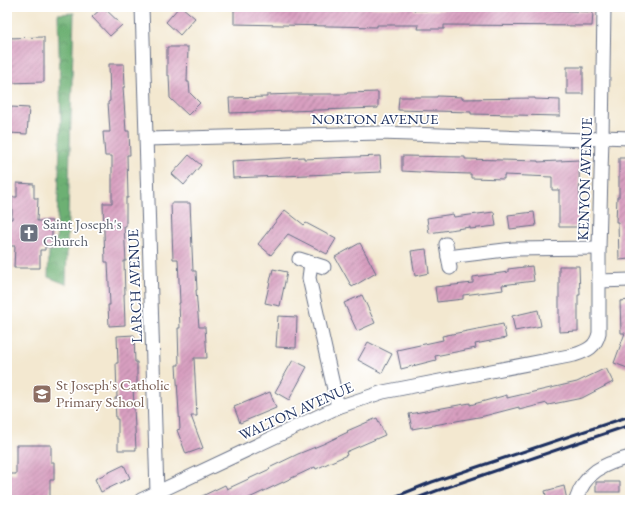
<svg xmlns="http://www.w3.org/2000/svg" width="637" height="507" font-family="'EB Garamond',serif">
<defs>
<pattern id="forest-crowns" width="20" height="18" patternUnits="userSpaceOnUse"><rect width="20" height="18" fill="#6db073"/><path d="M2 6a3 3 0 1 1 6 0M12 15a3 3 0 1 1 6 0" fill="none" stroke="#599062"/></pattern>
<pattern id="building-hatch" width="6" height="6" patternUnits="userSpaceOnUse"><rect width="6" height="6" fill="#d89fc0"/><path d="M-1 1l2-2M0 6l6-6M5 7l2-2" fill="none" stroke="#ae829f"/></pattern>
</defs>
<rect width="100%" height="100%" fill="#fff"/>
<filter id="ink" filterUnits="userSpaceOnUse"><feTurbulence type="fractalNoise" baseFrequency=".025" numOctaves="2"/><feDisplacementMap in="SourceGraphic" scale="8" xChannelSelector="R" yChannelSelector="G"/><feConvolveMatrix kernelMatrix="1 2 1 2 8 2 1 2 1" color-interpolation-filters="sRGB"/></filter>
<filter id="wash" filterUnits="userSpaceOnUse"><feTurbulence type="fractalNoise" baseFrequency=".012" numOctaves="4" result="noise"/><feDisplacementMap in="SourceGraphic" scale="16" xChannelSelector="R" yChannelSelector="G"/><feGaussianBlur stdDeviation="0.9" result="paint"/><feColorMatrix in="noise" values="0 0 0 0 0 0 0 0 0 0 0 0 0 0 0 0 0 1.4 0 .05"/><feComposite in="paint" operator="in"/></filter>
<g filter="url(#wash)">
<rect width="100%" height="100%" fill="#f3e8d0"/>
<path fill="url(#forest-crowns)" stroke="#447068" d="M74 13 66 284 48 277 49 251 56 250 61 120 58 14Z"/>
<g id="blocks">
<g fill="url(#building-hatch)">
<path d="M103 7 122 25 110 36 92 17Z"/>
<path d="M179 7H182L195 18 180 35 166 22Z"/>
<path d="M234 7 414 8V10H450V9H476V10H552L593 12 592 26 444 25V29H418L419 25H377V27L234 24Z"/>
<path d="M44 37V82L7 83V38Z"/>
<path d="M167 47H188L187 82H189L190 93 200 103 188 115 170 98 169 75H167Z"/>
<path d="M109 64H124L125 87H123L126 131H129L130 155H127L128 198H126V226H124L126 261H124L125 294H124L125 325 109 326 108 305H110L108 262H105L103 203H112V156H105L103 132H110L108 102 110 101Z"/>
<rect x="567" y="67" width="16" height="27"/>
<path d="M378 92V108L230 113 229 98 267 97V95L296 94H347V93Z"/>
<path d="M437 96 462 97V99L535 98V99L560 100V116L471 114V112L398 110 399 97H437Z"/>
<path d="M11 107 29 108 27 134 9 133Z"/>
<path d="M189 155 201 165 184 185 172 174Z"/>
<path d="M380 156 381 172 233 178 232 161 304 157V159Z"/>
<path d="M402 156 465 157V159L538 161V162L579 160 580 227H559V190H552V177L504 175V179L471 178V174L438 173 402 171Z"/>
<path d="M619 158H630V259L619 260 618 222H616L617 197H619Z"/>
<path d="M17 183 34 184V198H38L37 221H52V247H45V250H40V268H14L15 246H7V219H12V197H17Z"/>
<path d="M171 203H190L193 271H196L197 290H196L199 327H205L207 358H194L197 416H191L203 448 186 454 177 430 180 429 176 365H179L178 328H180L179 303H180L178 259H173Z"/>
<path d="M285 210 304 225 306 223 336 239 327 254 288 234 271 255 258 244Z"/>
<path d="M494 212 496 226 470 229V227L429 233 427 218 453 214 454 217Z"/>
<path d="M534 212 536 226 510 229 508 215Z"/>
<path d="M360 243 376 273 352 287 335 257Z"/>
<path d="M426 249 429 273 415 276 411 251Z"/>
<path d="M532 266 534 281 502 285 503 290 463 295V299L437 302 435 287 473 283V277L508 272V269Z"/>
<path d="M559 266H579L580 295H578V331L559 332Z"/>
<path d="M273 269 287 272 280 306 265 303Z"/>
<path d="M362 295 375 323 357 331 344 303Z"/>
<path d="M630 300V369L614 363 625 333H621L620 301Z"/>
<path d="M538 310 541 326 515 331 512 316Z"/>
<path d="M278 316 297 317 296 348 276 347Z"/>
<path d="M503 324 506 338 475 344 476 348 435 356 436 360 401 369 397 350 443 340 442 336Z"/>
<path d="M134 335 135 362H137V386H133L136 450H118V419H116L115 398H117L116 363H118L117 336Z"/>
<path d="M368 342 392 354 382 373 358 360Z"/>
<path d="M293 360 307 367 289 400 275 392Z"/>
<path d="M606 368 613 382 582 398 548 405 547 403 519 410V407L484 416 412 429 409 414 470 403V405L507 395V398L577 382Z"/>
<path d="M270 392 276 408 240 423 234 407Z"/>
<path d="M377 418 385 435 346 452 347 455 331 462 316 469 315 467 245 500H194L225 485 227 489 270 469 269 468 298 454 323 444 348 432 347 431Z"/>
<path d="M16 445H51V462H54V480H50V500H7V474H16Z"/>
<path d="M124 465 130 478 101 492 95 479Z"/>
<rect x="596" y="482" width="24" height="10"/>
<path d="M564 486 567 500H547L545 491Z"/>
</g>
</g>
</g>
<g filter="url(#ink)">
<use href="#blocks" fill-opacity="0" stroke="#677086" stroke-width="1"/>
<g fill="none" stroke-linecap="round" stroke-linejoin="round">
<g stroke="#677086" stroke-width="15">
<g id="minor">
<path d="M142 7 157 492"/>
<path d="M147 139 380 133 588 140 602 137 630 138"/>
<path d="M446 244 450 268"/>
<path d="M448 257 513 249 599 248"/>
<path d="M299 259 324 267"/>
<path d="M311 263 309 278 338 407"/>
<path d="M599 281 630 280"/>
<path d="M141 500 338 407 383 392 574 355C587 351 596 347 599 333V248L602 137 604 7"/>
<path d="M576 500C585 472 603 464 630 457"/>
</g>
</g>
<use href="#minor" stroke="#fff" stroke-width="13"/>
<g stroke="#1b2f5e" stroke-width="3">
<path d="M387 500 432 482 630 416"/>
<path d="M412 500 436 491 630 425"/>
</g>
</g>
</g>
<defs>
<g id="church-square" transform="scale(1)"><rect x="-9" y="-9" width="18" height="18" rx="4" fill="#6b7280" stroke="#fff"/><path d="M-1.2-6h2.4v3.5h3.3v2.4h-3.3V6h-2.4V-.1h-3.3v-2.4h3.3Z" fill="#fff"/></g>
<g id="school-square" transform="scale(1)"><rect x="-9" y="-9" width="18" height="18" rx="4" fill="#8d6e63" stroke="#fff"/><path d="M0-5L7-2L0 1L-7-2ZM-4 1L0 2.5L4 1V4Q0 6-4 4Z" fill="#fff"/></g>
</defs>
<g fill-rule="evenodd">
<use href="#church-square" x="29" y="233"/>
<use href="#school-square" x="42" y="394"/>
</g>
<g text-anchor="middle" stroke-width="3.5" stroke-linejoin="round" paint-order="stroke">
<g font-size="15" fill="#1b2f5e" stroke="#fff">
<text x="375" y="124">NORTON AVENUE</text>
<text transform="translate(585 179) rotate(-88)" y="5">KENYON AVENUE</text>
<text transform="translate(135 286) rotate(-92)" y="5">LARCH AVENUE</text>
<text transform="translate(296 411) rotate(-24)" y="5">WALTON AVENUE</text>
</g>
<g font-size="15" fill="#5b616d" stroke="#fff" text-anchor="start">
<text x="43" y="229">Saint Joseph's<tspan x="43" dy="17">Church</tspan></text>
</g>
<g font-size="15" fill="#785e54" stroke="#fff" text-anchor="start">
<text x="56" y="390">St Joseph's Catholic<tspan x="56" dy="17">Primary School</tspan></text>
</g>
</g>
<rect width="637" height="507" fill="none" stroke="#fff" stroke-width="24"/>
</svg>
